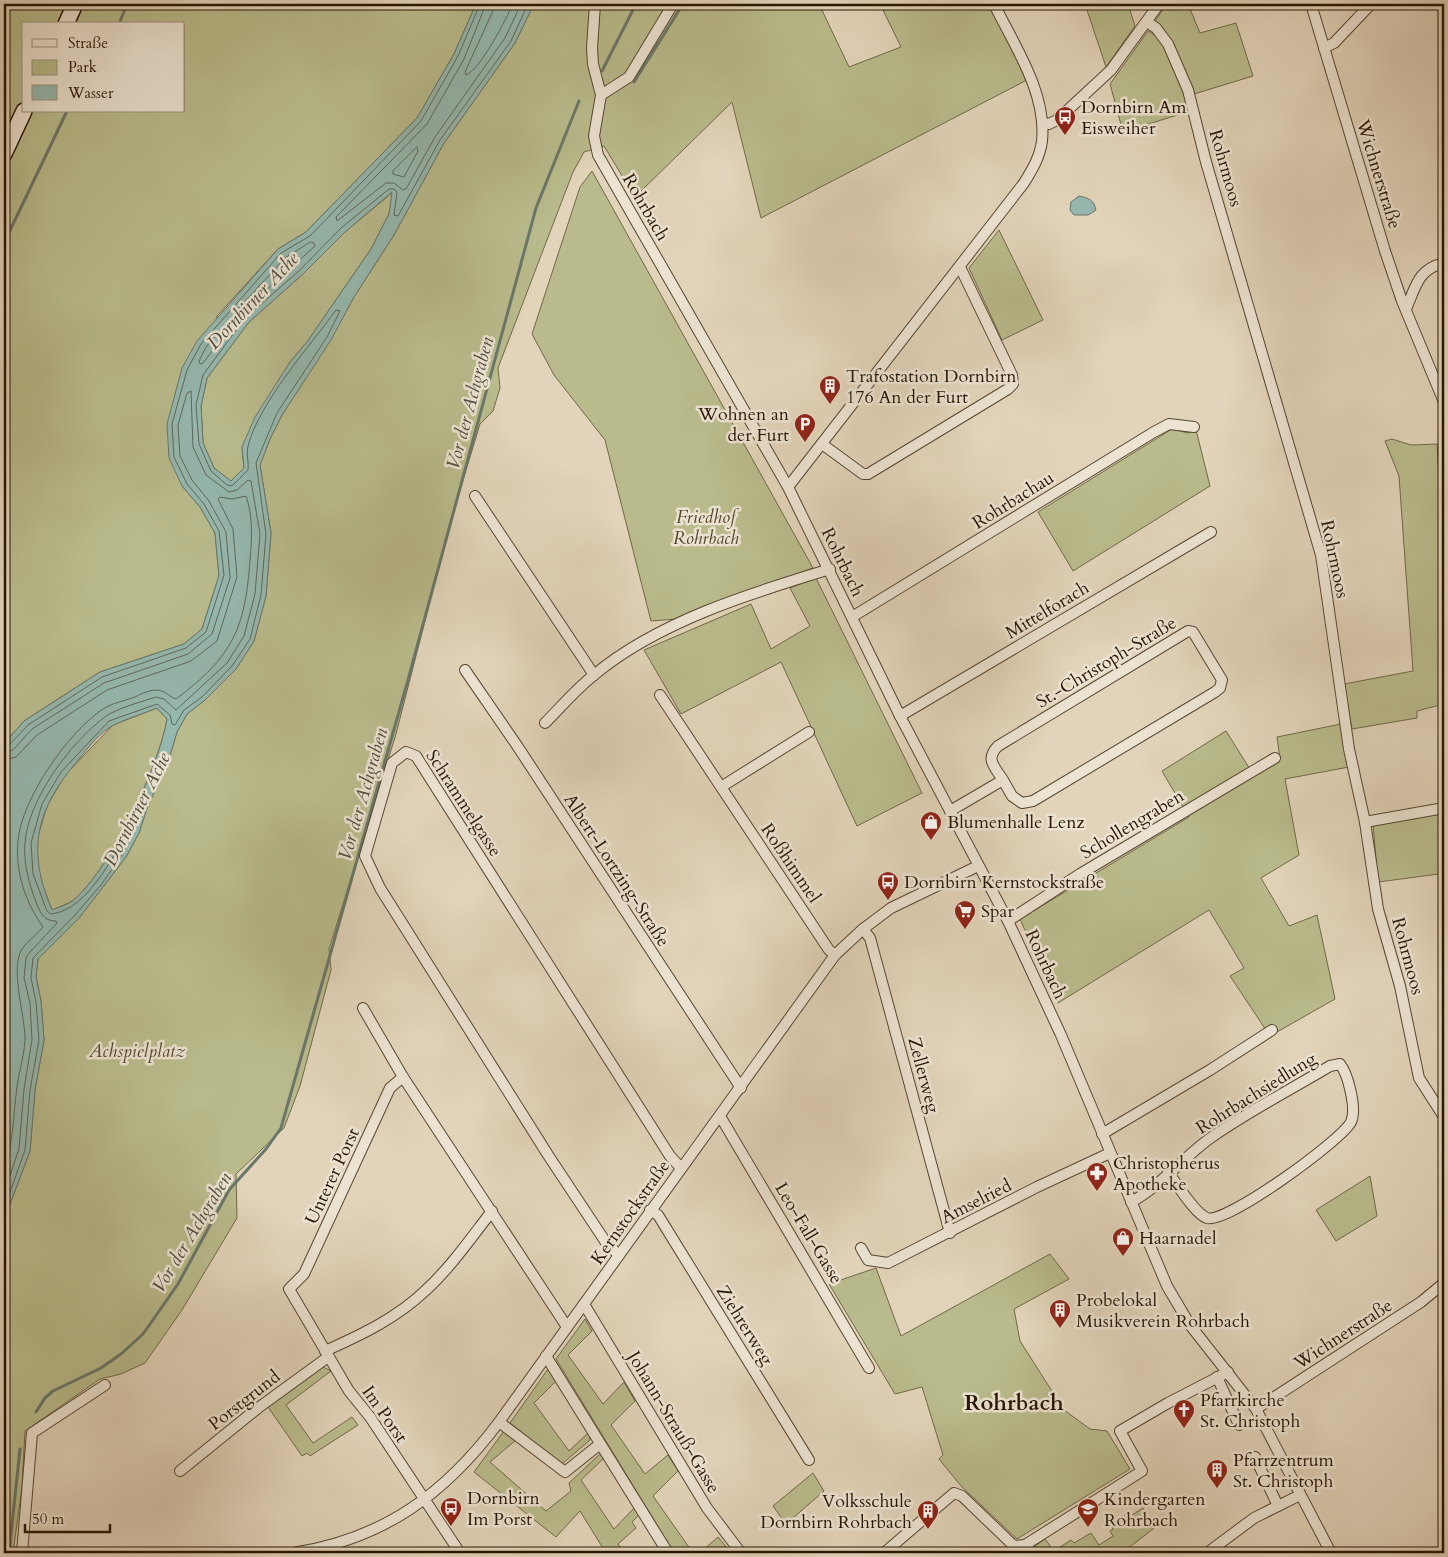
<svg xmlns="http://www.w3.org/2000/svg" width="1448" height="1557" font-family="Cardo,serif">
<rect width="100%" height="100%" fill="#e2d4ba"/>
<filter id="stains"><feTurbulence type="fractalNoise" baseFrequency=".004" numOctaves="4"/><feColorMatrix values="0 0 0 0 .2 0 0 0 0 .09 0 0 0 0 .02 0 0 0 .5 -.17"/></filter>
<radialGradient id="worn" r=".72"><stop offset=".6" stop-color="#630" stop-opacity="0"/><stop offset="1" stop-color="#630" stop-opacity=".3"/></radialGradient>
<g fill="#b9bb8c" stroke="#706848" fill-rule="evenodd">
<path d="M4 4H476L454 54 417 118 306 232 278 249 217 316 182 486 200 507 215 533 219 576 202 629 184 644 100 672 24 721 4 744ZM24 24H184V111H24Z"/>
<path d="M534 4H819L849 67 901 47 880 4H989L1027 80 761 218 732 102 635 197 604 146 584 152 573 172 498 368 500 388 493 411 480 424 450 523 396 734 329 949 331 970 300 1086 284 1128 236 1174 237 1218 182 1310 145 1363 121 1374 100 1379 25 1431 22 1487 13 1553H4V1220L30 1151 35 1090 44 1040 41 1001 36 977 38 959 79 918 126 857 139 833 148 805 166 769 177 732 187 714 205 700 236 669 254 641 266 596 271 533 260 465 270 439 282 415 331 339 354 297 394 235 444 143 515 43Z"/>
<path d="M1085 4H1128L1135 26 1106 67Z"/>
<path d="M1167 4H1188L1200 33 1236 23 1253 76 1194 94 1173 45 1155 21Z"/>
<path d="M1148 31C1169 40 1182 88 1189 109L1187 112 1123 132 1110 84Z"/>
<path d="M592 171 813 568 677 619 651 621 605 440 554 375 532 334 580 187Z"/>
<path d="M393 192 389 214 371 249 307 342 290 362 242 447 244 468 231 481 214 468 203 443 201 406 207 378 249 322 303 274 345 232Z"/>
<path d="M999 230 1043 320 1002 340 969 268Z"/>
<path d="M1172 429 1188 433 1196 430 1210 486 1073 571 1038 512Z"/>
<path d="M1392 439 1411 445 1437 444 1444 564V704L1417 711V718L1352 729 1344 684 1413 671 1399 476 1385 441Z"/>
<path d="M816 578 922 793 857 826 781 662 681 714 644 650 751 604 771 649 810 626 790 588Z"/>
<path d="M157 708 167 719C159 767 112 865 76 898 69 904 59 907 52 910L38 873 36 843 47 806 65 775 113 725Z"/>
<path d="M1341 724 1349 767 1285 779 1299 855 1261 878 1289 926 1317 915 1335 999 1270 1036 1230 976 1244 968 1209 910 1058 1003 1020 919 1189 817 1162 771 1226 731 1253 774 1280 759 1277 737Z"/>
<path d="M1444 812V918L1439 874 1378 882 1373 824Z"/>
<path d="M1370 1176 1377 1216 1336 1241 1316 1210Z"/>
<path d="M1050 1254 1069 1279 1014 1309 1020 1341 1064 1410 1090 1429 1107 1431 1130 1469 1017 1539 961 1486 939 1459 943 1455 922 1387 895 1394 829 1284 876 1268 901 1336Z"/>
<path d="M585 1319 592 1331 568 1355 603 1404 624 1382 635 1401 611 1425 645 1474 668 1455 678 1471 653 1496 693 1553H674L556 1359Z"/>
<path d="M323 1367 331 1371 286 1405 313 1443 352 1417 358 1425 310 1456 307 1453 302 1456 268 1407Z"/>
<path d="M548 1369 557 1380 534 1403 569 1451 589 1432 590 1440 562 1464 510 1423Z"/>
<path d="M504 1431 516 1440 490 1462 546 1511 571 1491 569 1483 602 1452 605 1457 581 1480 614 1529 635 1507 640 1514 632 1522 636 1528 618 1544 624 1553H606L580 1511 556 1537 474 1472Z"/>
<path d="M813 1473 824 1491 786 1524 773 1506Z"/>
<path d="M1143 1508 1149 1518 1145 1521 1148 1525 1159 1518 1162 1522 1122 1553H1041L1035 1546 1045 1539 1054 1551 1071 1540 1074 1543 1091 1533 1099 1545 1113 1536 1110 1531 1113 1529 1111 1526 1127 1514 1129 1517Z"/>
<path d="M718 1537 727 1548 720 1553H700Z"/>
</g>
<g fill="#95b8af" stroke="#69776a" fill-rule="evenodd">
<path d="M476 4H534L515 43 444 143 394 235 354 297 331 340 282 415 270 439 260 465 271 533 266 596 254 641 236 669 205 700 187 714 177 732 166 769 148 805 139 833 126 857 79 918 38 959 36 977 41 1001 44 1040 35 1090 30 1151 4 1220V744L24 721 100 672 184 644 202 629 219 576 215 533 200 507 182 486 169 458 167 424 182 368 197 341 278 249 306 232 417 118 454 54ZM392 192 389 214 371 249 307 342 290 362 255 417 242 447 244 468 231 481 214 468 203 443 201 406 207 378 249 322 303 274 345 232ZM157 708 167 719C159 767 112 865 76 898 70 904 59 907 52 910 26 849 36 809 79 759 88 748 101 731 114 725 127 718 143 714 157 708Z"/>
<path d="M1079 196C1089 198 1094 200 1096 210L1088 215H1074L1070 210 1071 202Z"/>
</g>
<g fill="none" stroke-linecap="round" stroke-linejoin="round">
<g stroke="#5e6759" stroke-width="1">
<path d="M486 4 464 59 427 124 336 217 337 221 386 183H394L403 190 406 189 435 137 505 38 521 4"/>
<path d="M494 4 492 13 465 72 466 75C481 69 506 19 513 4"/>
<path d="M417 147 418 151 404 177 393 174V171Z"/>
<path d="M311 242 314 243 315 246 242 312H239V308L285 258Z"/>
<path d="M235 316 236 320 203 363 200 364 199 361 206 347 232 317Z"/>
<path d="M4 747 9 745 28 725 102 677 186 648 206 632 224 575 219 531 204 504 187 484 174 457 172 424 187 370 201 344 281 253 310 236 421 121 458 56 480 4"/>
<path d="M4 753 13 750 32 729 104 683 188 654 212 634 230 578 226 532 209 501 192 480 180 456 178 425 187 393 191 391 193 447 206 475 229 492 237 490 248 480 251 481 260 534 255 594 244 636 227 663 176 710 164 699 156 697C143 701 116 709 106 716 71 742 29 798 25 842 23 863 29 883 36 902 40 912 43 921 56 921L57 923 30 952 26 958 24 978 30 1003 32 1040 24 1089 19 1149 4 1193"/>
<path d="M4 760 16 757 37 735 107 690 191 661 217 641 237 577 233 529 218 499 220 497 232 499 246 496C253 516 252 538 250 560 245 629 233 656 176 699 169 697 165 690 156 690 149 690 141 694 135 697 124 701 112 703 103 709 68 732 21 800 18 841 15 873 26 903 43 927 36 936 24 943 20 953 12 974 24 1013 25 1037 25 1053 19 1071 17 1087 13 1116 14 1141 4 1170"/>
<path d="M4 1209 25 1150 30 1090 39 1040 36 1002 31 978 33 958 75 915 101 885 122 855 137 823 135 820 133 821C116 851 89 910 51 914L47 911 33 874 31 843 42 804 61 772 109 721 157 704 170 715 172 724 175 725 184 710 202 697 232 666 250 639 261 595 266 534 256 463 277 413 327 337 340 311 336 310C309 347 259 403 248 446 246 454 249 462 248 470L232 486 227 485 211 471 199 444 196 405 203 375 245 318 300 270 341 228 389 189H394L397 192 394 215 398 216 440 140 511 41 528 4"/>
</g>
<g stroke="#69776a" stroke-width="3">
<path d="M119 24 127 4"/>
<path d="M602 71 636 4"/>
<path d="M634 82 683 4"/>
<path d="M4 243 67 111"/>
<path d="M36 1412 45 1398 53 1391 101 1368 121 1354 143 1334 178 1284 229 1190 266 1149 281 1128 408 680 536 208 579 101"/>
<path d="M9 1553 20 1449"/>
</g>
<g stroke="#564631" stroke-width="12">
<g id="street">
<path d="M595 4 592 48 593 64 601 95 594 136 598 155 788 487 900 716 1008 921 1061 1035 1167 1286 1190 1325 1256 1409 1331 1553"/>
<path d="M1311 4 1385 251 1402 301 1444 402"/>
<path d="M1147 22 1156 28 1168 44 1188 90 1206 162 1321 555 1349 749 1365 822 1378 909 1400 986 1419 1078 1444 1117"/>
<path d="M1324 48 1334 43 1371 4"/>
<path d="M601 95 629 77 673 4"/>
<path d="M1042 123 1049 124 1057 120 1111 70 1159 4"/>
<path d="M1406 309C1416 286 1418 269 1444 263"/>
<path d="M822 444 863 474H868L1008 389 1013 384 1012 375 960 267"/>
<path d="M788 487 1024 183C1032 170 1040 157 1042 141 1047 93 1014 45 994 4"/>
<path d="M475 496 594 675"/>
<path d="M852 617 1154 432 1169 424 1194 427"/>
<path d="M465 670 518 747 741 1088"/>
<path d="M660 695 829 950 835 955"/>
<path d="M900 716 1211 532"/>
<path d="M545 723C561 707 576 689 594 675 657 622 751 593 830 569"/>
<path d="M721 787 809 732"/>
<path d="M950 811 1003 780 1012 796 1022 803 1033 801 1215 692 1220 688 1222 680 1193 632 1188 631 998 746C985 759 994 766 1003 780"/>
<path d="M1365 822 1444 808"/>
<path d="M1008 921 1080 874 1275 758"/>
<path d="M863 929 870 938 950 1233"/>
<path d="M363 1008 403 1077 390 1088 304 1274 289 1289 349 1391 370 1417 460 1553"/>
<path d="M403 1077 567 1327"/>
<path d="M720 1116 869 1368"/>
<path d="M1102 1134 1210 1070 1272 1030"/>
<path d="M1131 1202C1159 1187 1182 1159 1209 1139 1247 1112 1290 1090 1330 1066L1340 1064C1348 1074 1357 1109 1351 1122 1341 1141 1225 1225 1207 1218 1195 1214 1177 1184 1168 1172"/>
<path d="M650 1210 658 1215 809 1460"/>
<path d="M861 1248 868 1260 888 1263 1037 1187 1110 1153"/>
<path d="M619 1255 607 1244 548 1155 380 888 365 856 392 763 406 752 416 756 670 1156 681 1168"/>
<path d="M584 1304 707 1508 741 1553"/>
<path d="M325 1351C361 1335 397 1318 426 1290 451 1267 471 1238 492 1211"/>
<path d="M546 1356 668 1553"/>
<path d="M1217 1377 1239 1425"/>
<path d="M1256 1409 1421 1302 1444 1283"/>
<path d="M499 1422 565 1472 600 1444"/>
<path d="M1255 1457 1278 1506"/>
<path d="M180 1471 258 1408 328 1357"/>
<path d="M1025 1545 1032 1553"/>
<path d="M22 1553 32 1433 105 1385"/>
<path d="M293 1553C384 1539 445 1494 499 1422L835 955 863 929 891 908 978 866"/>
<path d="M884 1553 954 1493 962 1496 1014 1546 1025 1545 1142 1471 1120 1431 1168 1403 1228 1372"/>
<path d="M1207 1553 1254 1518 1300 1495"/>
</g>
</g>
<g stroke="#281603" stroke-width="18">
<g id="secondary">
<path d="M66 24 75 4"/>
<path d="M4 154 24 111"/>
</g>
</g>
<use href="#street" stroke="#ece3d2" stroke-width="10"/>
<use href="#secondary" stroke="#ece3d2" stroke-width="15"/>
</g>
<defs>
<g id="bus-pin" transform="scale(1.125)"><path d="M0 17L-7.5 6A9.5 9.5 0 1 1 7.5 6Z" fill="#8f2418" stroke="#ece3d2"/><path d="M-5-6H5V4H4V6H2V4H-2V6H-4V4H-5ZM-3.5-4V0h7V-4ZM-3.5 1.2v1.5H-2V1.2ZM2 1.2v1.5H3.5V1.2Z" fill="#fff"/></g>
<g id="building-pin" transform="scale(1.125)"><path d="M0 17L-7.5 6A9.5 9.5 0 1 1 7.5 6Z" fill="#8f2418" stroke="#ece3d2"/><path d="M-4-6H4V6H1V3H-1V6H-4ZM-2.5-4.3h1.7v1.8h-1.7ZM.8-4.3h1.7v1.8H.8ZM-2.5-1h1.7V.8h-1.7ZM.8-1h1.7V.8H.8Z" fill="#fff"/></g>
<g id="parking-pin" transform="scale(1.125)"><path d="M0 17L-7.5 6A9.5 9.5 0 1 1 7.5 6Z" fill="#8f2418" stroke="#ece3d2"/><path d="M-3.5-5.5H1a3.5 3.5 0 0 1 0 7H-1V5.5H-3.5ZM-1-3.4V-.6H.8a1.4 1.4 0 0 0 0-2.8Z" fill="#fff"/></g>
<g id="shop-pin" transform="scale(1.125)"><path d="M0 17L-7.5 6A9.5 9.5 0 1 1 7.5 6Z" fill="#8f2418" stroke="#ece3d2"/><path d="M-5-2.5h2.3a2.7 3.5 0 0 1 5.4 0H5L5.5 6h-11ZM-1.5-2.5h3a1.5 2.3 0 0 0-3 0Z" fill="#fff"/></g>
<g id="supermarket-pin" transform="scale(1.125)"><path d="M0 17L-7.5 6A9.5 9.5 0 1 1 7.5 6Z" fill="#8f2418" stroke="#ece3d2"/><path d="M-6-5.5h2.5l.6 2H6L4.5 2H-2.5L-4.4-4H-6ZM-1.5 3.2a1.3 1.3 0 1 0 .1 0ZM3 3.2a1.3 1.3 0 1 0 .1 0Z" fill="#fff"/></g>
<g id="pharmacy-pin" transform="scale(1.125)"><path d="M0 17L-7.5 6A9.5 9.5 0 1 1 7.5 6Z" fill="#8f2418" stroke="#ece3d2"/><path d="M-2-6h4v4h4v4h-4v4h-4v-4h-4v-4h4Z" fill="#fff"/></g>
<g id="church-pin" transform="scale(1.125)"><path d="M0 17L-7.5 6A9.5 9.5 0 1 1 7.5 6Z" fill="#8f2418" stroke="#ece3d2"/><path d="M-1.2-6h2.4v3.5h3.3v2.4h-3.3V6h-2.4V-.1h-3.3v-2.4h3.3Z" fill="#fff"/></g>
<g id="school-pin" transform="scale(1.125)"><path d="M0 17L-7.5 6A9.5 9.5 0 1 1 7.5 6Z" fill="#8f2418" stroke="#ece3d2"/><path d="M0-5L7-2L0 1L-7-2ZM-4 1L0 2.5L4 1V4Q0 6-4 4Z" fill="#fff"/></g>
</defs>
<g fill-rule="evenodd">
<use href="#bus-pin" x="1065" y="117"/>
<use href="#building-pin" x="830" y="386"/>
<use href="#parking-pin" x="805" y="424"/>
<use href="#shop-pin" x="931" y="822"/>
<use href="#bus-pin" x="888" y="882"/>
<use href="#supermarket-pin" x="965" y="911"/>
<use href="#pharmacy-pin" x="1097" y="1173"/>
<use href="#shop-pin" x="1123" y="1238"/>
<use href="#building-pin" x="1060" y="1310"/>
<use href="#church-pin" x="1184" y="1410"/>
<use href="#building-pin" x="1217" y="1470"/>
<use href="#bus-pin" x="451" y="1508"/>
<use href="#school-pin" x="1088" y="1509"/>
<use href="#building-pin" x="928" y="1511"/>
</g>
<g text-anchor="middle" stroke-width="5" stroke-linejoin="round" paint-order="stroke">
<g font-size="18" fill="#281603" stroke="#ece3d2" text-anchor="start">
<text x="1081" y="113">Dornbirn Am<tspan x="1081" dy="21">Eisweiher</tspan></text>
<text x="846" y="382">Trafostation Dornbirn<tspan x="846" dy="21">176 An der Furt</tspan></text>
<text x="789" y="420" text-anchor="end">Wohnen an<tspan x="789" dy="21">der Furt</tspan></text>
<text x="947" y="828">Blumenhalle Lenz</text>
<text x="904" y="888">Dornbirn Kernstockstraße</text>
<text x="981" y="917">Spar</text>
<text x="1113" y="1169">Christopherus<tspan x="1113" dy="21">Apotheke</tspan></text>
<text x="1139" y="1244">Haarnadel</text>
<text x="1076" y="1306">Probelokal<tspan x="1076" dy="21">Musikverein Rohrbach</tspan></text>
<text x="1200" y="1406">Pfarrkirche<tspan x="1200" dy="21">St. Christoph</tspan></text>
<text x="1233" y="1466">Pfarrzentrum<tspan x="1233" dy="21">St. Christoph</tspan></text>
<text x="467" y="1504">Dornbirn<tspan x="467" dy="21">Im Porst</tspan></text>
<text x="1104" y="1505">Kindergarten<tspan x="1104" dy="21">Rohrbach</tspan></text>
<text x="912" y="1507" text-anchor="end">Volksschule<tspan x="912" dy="21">Dornbirn Rohrbach</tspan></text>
</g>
<g font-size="18" fill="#281603" stroke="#ece3d2">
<text transform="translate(1226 168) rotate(74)" y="6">Rohrmoos</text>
<text transform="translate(1379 174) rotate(73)" y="6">Wichnerstraße</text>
<text transform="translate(646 207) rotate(60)" y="6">Rohrbach</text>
<text transform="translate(1013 500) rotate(-32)" y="6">Rohrbachau</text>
<text transform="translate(1335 559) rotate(78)" y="6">Rohrmoos</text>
<text transform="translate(843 562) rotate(64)" y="6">Rohrbach</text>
<text transform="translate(1047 610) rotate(-31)" y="6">Mittelforach</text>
<text transform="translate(1106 662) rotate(-31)" y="6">St.-Christoph-Straße</text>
<text transform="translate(464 803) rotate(57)" y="6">Schrammelgasse</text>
<text transform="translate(1132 824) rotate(-31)" y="6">Schollengraben</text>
<text transform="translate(791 863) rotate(56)" y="6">Roßhimmel</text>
<text transform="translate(617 870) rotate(57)" y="6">Albert-Lortzing-Straße</text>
<text transform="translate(1408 956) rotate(75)" y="6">Rohrmoos</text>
<text transform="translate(1046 964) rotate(65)" y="6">Rohrbach</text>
<text transform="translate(924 1075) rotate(75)" y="6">Zellerweg</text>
<text transform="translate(1256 1093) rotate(-32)" y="6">Rohrbachsiedlung</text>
<text transform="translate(332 1176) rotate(-65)" y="6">Unterer Porst</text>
<text transform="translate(976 1201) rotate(-27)" y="6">Amselried</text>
<text transform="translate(630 1212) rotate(-55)" y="6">Kernstockstraße</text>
<text transform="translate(809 1233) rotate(59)" y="6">Leo-Fall-Gasse</text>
<text transform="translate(745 1325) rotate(58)" y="6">Ziehrerweg</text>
<text transform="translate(1343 1334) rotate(-33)" y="6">Wichnerstraße</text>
<text transform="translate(244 1400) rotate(-38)" y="6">Porstgrund</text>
<text transform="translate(385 1414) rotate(55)" y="6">Im Porst</text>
<text transform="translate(674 1422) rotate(59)" y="6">Johann-Strauß-Gasse</text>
</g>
<g font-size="18" font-style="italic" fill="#54482c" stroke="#ece3d2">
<text x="706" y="523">Friedhof<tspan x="706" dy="21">Rohrbach</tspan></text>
<text x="137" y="1057">Achspielplatz</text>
</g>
<g font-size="19" font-style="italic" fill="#4e4f3f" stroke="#ece3d2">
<text transform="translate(252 300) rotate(-47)" y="7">Dornbirner Ache</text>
<text transform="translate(469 403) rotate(-75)" y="7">Vor der Achgraben</text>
<text transform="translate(362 794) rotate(-74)" y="7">Vor der Achgraben</text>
<text transform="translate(136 809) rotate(-63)" y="7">Dornbirner Ache</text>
<text transform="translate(191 1232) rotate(-59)" y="7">Vor der Achgraben</text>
</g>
<g font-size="22" font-weight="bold" fill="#281603" stroke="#ece3d2">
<text x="1014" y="1410">Rohrbach</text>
</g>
</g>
<rect width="1448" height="1557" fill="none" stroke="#e2d4ba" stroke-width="20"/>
<rect x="5" y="5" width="1438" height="1547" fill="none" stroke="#281603" stroke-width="2.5"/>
<rect x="10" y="10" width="1428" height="1537" fill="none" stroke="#281603"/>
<rect x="22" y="22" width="162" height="90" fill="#ece3d2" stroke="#9e917f"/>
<rect x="32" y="39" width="25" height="8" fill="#ece3d2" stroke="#9e917f"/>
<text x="68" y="48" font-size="15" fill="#281603">Straße</text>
<rect x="32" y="60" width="25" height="15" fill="#b9bb8c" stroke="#9e917f"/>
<text x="68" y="72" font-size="15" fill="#281603">Park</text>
<rect x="32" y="85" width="25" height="15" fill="#95b8af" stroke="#9e917f"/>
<text x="68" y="98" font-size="15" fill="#281603">Wasser</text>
<path d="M25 1524v8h85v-8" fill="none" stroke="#281603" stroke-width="2.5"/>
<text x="32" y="1524" font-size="15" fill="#281603" stroke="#ece3d2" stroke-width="4" paint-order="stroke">50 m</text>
<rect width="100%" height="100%" filter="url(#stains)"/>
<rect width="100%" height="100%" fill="url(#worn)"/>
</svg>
